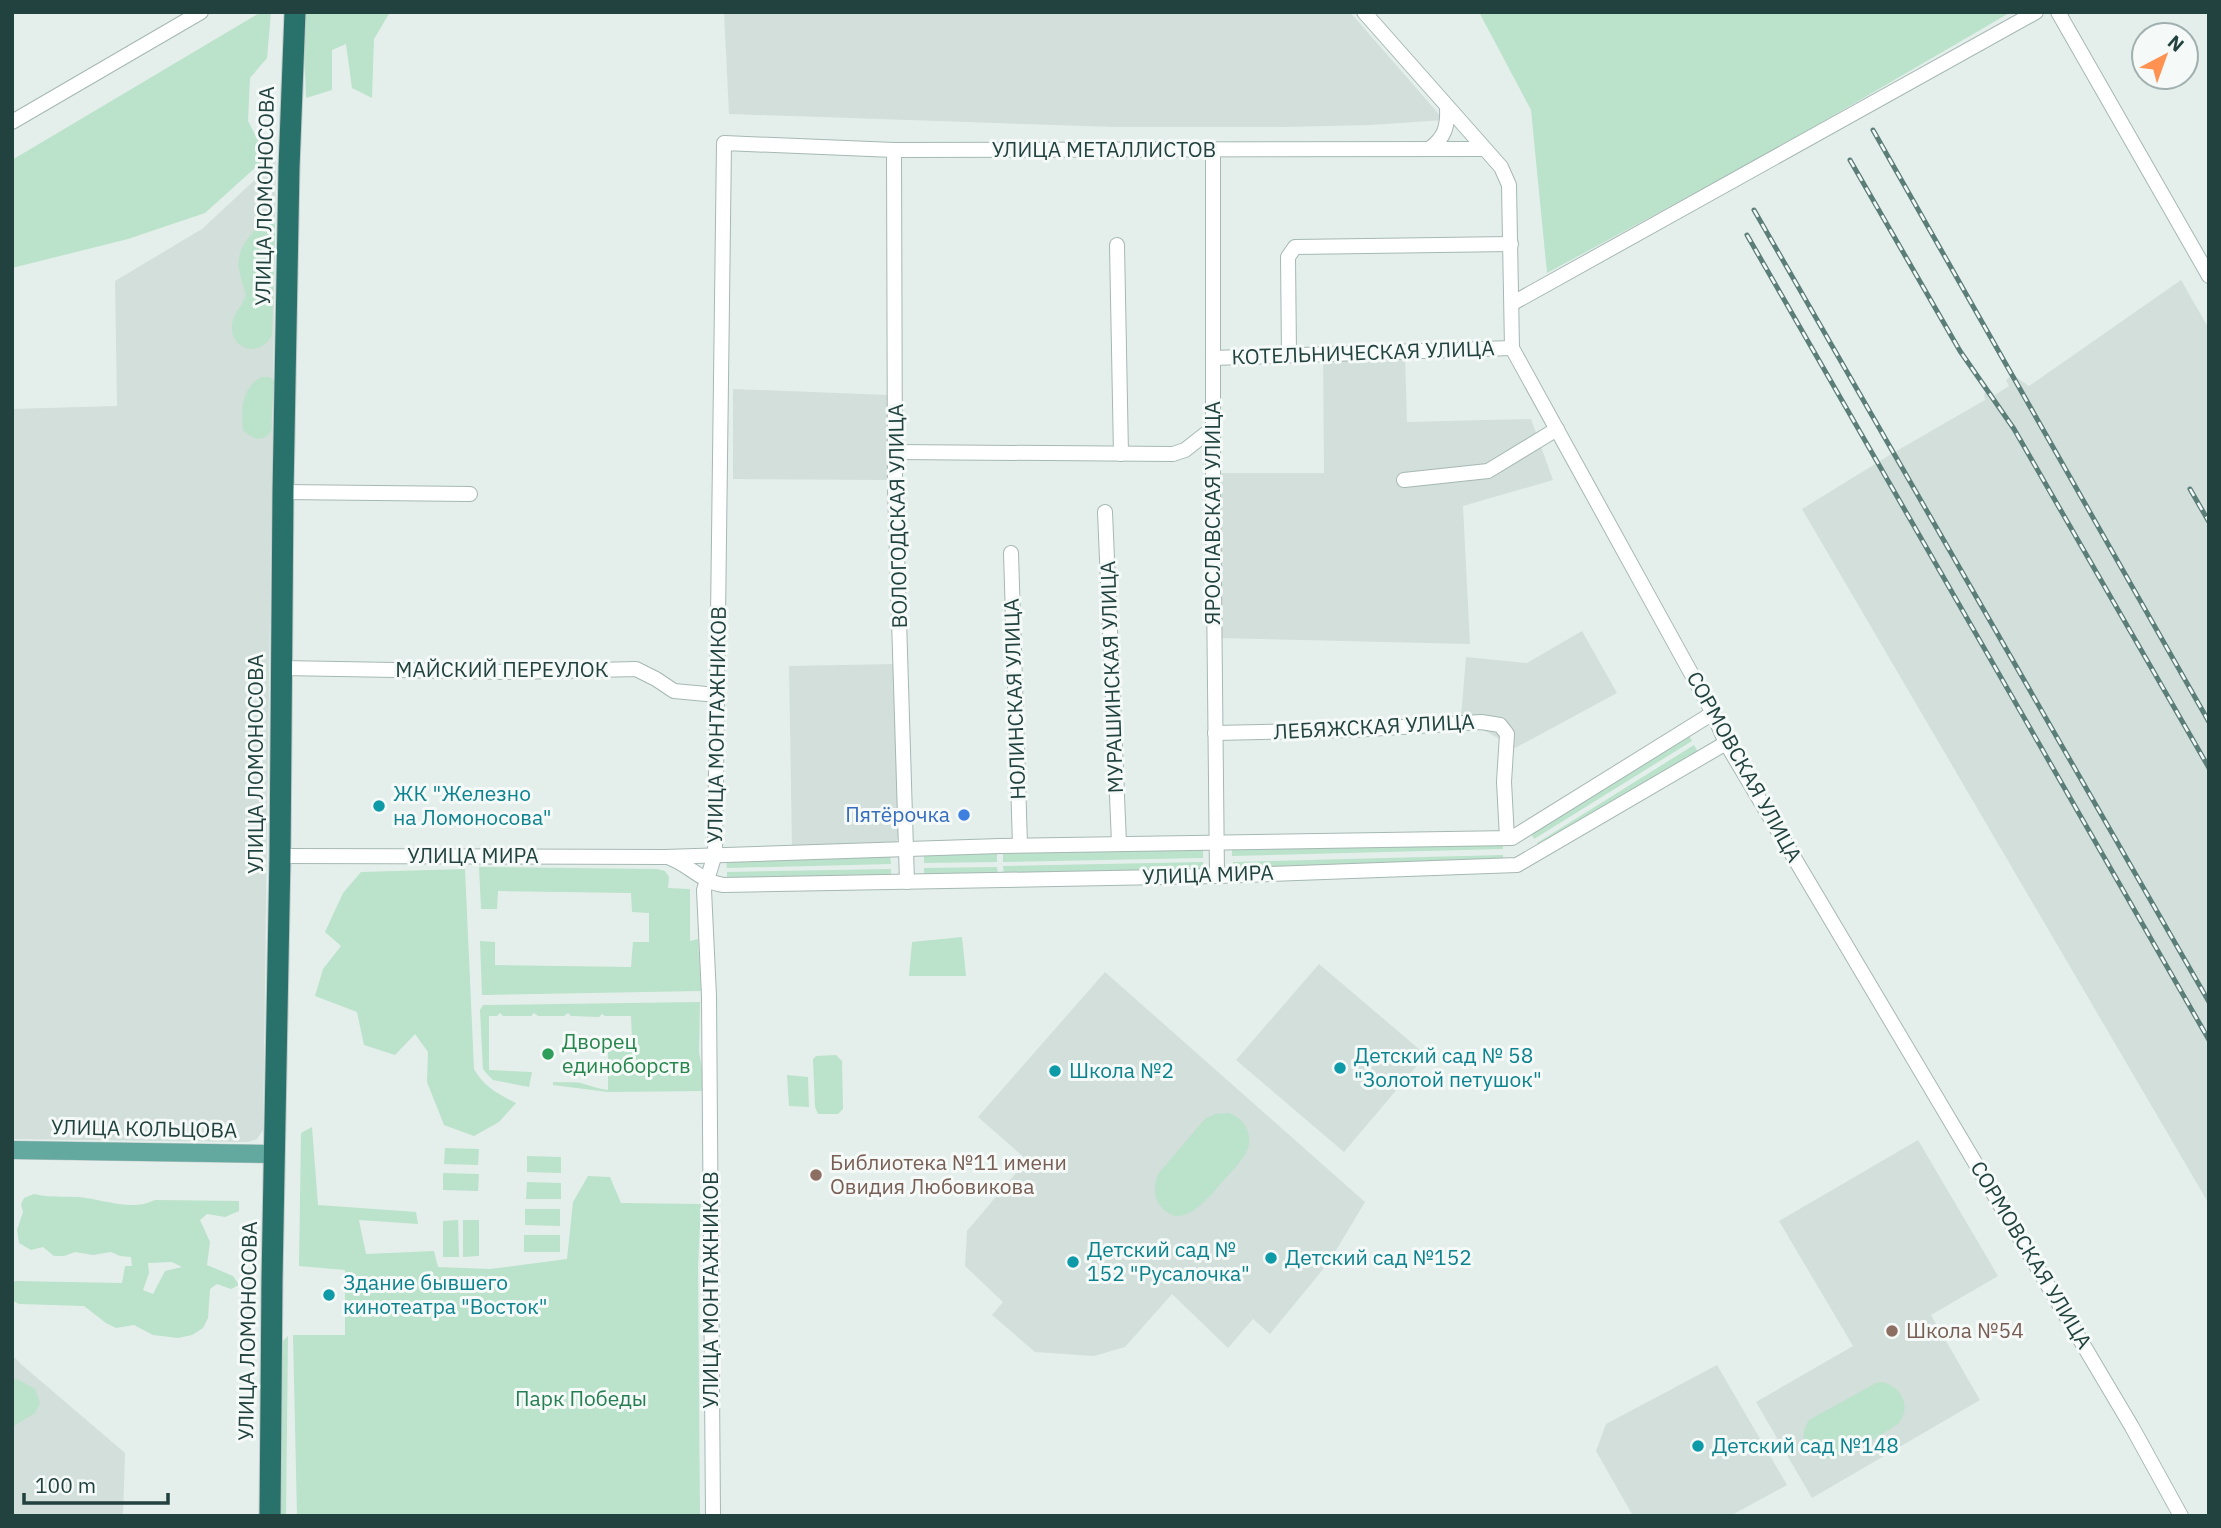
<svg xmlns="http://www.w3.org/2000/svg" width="2221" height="1528" font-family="'IBM Plex Sans',sans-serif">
<rect width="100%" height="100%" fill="#e4efeb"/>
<g fill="#d2dfda">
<path d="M724 12H1350L1444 120 1371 125 1281 127H1115L729 114Z"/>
<path d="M276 160 263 1130 257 1139 248 1142 12 1139V409L117 406 115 281 202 229Z"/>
<path d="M2181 280 2209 329V1204L1802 509 1893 453 1985 400 1984 394 1990 390 1995 395 2009 386 2006 380 2013 375 2029 386Z"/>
<path d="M1323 353 1405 356 1407 422 1531 419 1553 480 1463 506 1470 644 1220 638 1217 473H1324Z"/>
<path d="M733 389 888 395 887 480 733 479Z"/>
<path d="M1582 631 1617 693 1515 748 1461 717 1466 657 1527 663Z"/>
<path d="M896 664 900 833 898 838 895 843 792 848 789 666Z"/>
<path d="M1319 964 1426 1055 1344 1152 1236 1060Z"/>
<path d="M1105 972 1365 1202 1329 1262 1270 1334 1253 1319 1228 1348 1172 1294 1125 1347 1094 1356 1035 1352 992 1315 1003 1302 965 1266 967 1231 1027 1160 978 1117Z"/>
<path d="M1918 1140 1998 1276 1931 1315 1980 1400 1812 1498 1756 1402 1853 1346 1779 1221Z"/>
<path d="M12 1355 22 1365 125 1453 123 1516H12Z"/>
<path d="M1717 1365 1787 1485 1730 1516H1633L1596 1451 1606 1424Z"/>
</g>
<g fill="#bbe2ca" fill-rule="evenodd">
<path d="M261 12H271L267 58 250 78 248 121 267 157 205 213 128 239 12 268V160Z"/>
<path d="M305 12H390L374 39 372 98 352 88 346 44 332 50V90L306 98 303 18Z"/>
<path d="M1479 12H2011L1774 150 1547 273 1531 110Z"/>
<path d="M271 218 275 221 272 335C261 358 230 351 232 325 233 314 243 305 246 295 237 266 233 256 253 232 259 225 263 220 271 218Z"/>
<path d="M261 377H270L274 381 271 432C262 443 252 439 243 430 241 408 241 390 261 377Z"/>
<path d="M1688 734 1692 741 1534 839 1530 831Z"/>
<path d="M1694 745 1698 752 1539 849 1537 843Z"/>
<path d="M1503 843V849L1232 856V849Z"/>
<path d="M1203 849V858L1003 862V853Z"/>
<path d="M997 853V862L924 863V854Z"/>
<path d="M890 855 891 864 727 868 726 861Z"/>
<path d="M1503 855V861L1233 870V862Z"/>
<path d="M1203 862V870L1004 875 1003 866Z"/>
<path d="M479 867 657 869 665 871 669 877 668 888 690 889V941L698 939 701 991 482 995 480 941 495 942V965L631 967 633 942H649V913L632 912 631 893 498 891 497 909H481Z"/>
<path d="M997 867 998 875 924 877V868Z"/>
<path d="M465 869 474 1069C484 1087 498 1094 516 1103L499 1122 474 1136 444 1125 427 1082 428 1052 415 1034 395 1055 364 1045 357 1012 315 996 323 969 341 946 325 932 343 893 361 872Z"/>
<path d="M891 869V877L727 881V872Z"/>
<path d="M962 937 966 976H909L912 942Z"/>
<path d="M700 1002 699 1052 706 1091 608 1092 553 1085V1082C563 1083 576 1081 584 1084 592 1086 599 1089 608 1090V1043L632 1040 631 1016H605L602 1014 599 1017 571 1016 568 1013 564 1016H538L534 1013 531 1016H503L500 1013 497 1016H489V1070L532 1072 529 1087 493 1080 487 1074 483 1069 480 1010 483 1005Z"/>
<path d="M836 1055 842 1061 843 1109 838 1114H818L815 1107 813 1059 816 1056Z"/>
<path d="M787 1075 808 1077 809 1107 789 1106Z"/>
<path d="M1228 1113C1246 1118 1256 1139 1244 1156 1238 1165 1230 1173 1223 1181 1209 1197 1181 1235 1159 1204 1153 1195 1154 1182 1159 1173L1205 1119 1215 1114Z"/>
<path d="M312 1127 318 1205 416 1212 418 1224 359 1220 366 1254 434 1251 438 1267 490 1269 567 1259 573 1202 588 1176 610 1177 621 1203 701 1204 698 1267 700 1516H297L293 1335H345V1270L299 1266 301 1133Z"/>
<path d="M445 1148 479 1149 478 1165 444 1164Z"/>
<path d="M527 1156 561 1157V1173L527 1172Z"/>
<path d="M443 1173 479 1174 478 1191 443 1190Z"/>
<path d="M527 1182 561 1183V1199H526Z"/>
<path d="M34 1194C49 1198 63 1196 78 1197 103 1199 131 1212 155 1200L239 1201V1211L225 1217 207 1214 200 1220 210 1242 207 1265 233 1276 239 1285 231 1289 217 1284 210 1289 208 1318 203 1328 192 1335 178 1338 153 1335 134 1325 116 1328 106 1323 84 1306 19 1304 13 1301 12 1286 15 1281 122 1283 125 1266H132L131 1257 120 1256 111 1252 93 1255 75 1252 64 1256H54L43 1247 31 1250 19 1243 17 1230 23 1212 21 1204 24 1198ZM172 1262 182 1267 165 1271 153 1294 143 1290 149 1273 148 1263Z"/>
<path d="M525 1209H560V1226L525 1225Z"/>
<path d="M458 1220 459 1257H443V1221Z"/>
<path d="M463 1220H479V1256L463 1257Z"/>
<rect x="524" y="1235" width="36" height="17"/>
<path d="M288 1336 286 1516H279V1345Z"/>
<path d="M17 1379 35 1389 40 1403 35 1413 12 1427V1380Z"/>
<path d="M1882 1382C1902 1387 1912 1407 1898 1424 1877 1436 1823 1479 1806 1446 1801 1437 1804 1429 1809 1420L1876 1383Z"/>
</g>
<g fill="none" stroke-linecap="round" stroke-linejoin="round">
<g stroke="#a6b8b4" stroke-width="16">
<g id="minor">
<path d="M1364 12 1501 167 1509 185 1512 348 1713 713 1726 743 2132 1427 2181 1516"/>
<path d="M2058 12 2209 276"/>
<path d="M12 122 201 12"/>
<path d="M1429 149C1445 138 1448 126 1447 107"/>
<path d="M894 150 895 488 907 882"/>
<path d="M1213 150V494L1217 876"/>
<path d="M1117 245 1121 454"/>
<path d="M1513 303 2036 12"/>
<path d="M1289 355 1288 257 1295 247 1511 244"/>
<path d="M1213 358 1512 348"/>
<path d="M895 452 1173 454 1185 450 1213 428"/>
<path d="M1404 480 1488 471 1557 429"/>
<path d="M283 492 470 494"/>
<path d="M1105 512 1119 843"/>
<path d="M1011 553 1020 845"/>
<path d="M281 668 516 672 636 669 656 679 674 691 717 695"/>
<path d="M1215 733 1353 730 1481 722 1500 725 1507 734 1504 782 1507 838"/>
<path d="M280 856 665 857 1000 846 1512 838 1713 713"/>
<path d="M670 858C689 865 702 882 723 885L1217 876 1517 865 1726 743"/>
<path d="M713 1516 709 996 704 890 715 854 724 143 894 150 1483 149"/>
</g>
</g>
<g stroke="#c1cac9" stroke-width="19">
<path id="major" d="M12 1150 275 1154"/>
</g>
<g stroke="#c1cac9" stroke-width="23">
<path id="highway" d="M270 1516 272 1280 280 856 283 492 289 168 295 12"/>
</g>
<use href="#minor" stroke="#fff" stroke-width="14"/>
<use href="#major" stroke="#64a9a0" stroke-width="18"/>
<use href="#highway" stroke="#29726c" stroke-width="21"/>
<g stroke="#5c7e79" stroke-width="5">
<g id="rail">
<path d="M1873 130 2209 722"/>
<path d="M1850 160 1960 351 2014 429 2209 768"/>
<path d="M1754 210 2209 1002"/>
<path d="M1747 235 2209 1040"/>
<path d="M2190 489 2209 522"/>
</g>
</g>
<use href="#rail" stroke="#f5faf8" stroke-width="2.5" stroke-dasharray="8" stroke-linecap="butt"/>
</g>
<g fill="#0f9aa8" stroke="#f5faf8" stroke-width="2.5">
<circle cx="379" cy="806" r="7"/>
<circle cx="1340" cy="1068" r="7"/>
<circle cx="1055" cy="1071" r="7"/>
<circle cx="1271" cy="1258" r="7"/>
<circle cx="1073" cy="1262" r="7"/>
<circle cx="329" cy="1295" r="7"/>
<circle cx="1698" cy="1446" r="7"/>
</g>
<circle fill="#3f7fe0" stroke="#f5faf8" stroke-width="2.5" cx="964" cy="815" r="7"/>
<circle fill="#2e9e5b" stroke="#f5faf8" stroke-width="2.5" cx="548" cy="1054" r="7"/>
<g fill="#8d6e63" stroke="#f5faf8" stroke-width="2.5">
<circle cx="816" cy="1175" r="7"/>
<circle cx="1892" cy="1331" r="7"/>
</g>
<g text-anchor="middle" stroke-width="6" stroke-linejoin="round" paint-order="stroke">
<g font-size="21" fill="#21423e" stroke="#f5faf8">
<text x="1104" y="157">УЛИЦА МЕТАЛЛИСТОВ</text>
<text transform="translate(265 196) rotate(-89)" y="7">УЛИЦА ЛОМОНОСОВА</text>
<text transform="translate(1363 353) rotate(-2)" y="7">КОТЕЛЬНИЧЕСКАЯ УЛИЦА</text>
<text transform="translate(1213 513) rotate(-90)" y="7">ЯРОСЛАВСКАЯ УЛИЦА</text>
<text transform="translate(898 516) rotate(-91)" y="7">ВОЛОГОДСКАЯ УЛИЦА</text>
<text x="502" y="677">МАЙСКИЙ ПЕРЕУЛОК</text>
<text transform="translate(1112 677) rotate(-92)" y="7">МУРАШИНСКАЯ УЛИЦА</text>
<text transform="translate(1015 699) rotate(-92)" y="7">НОЛИНСКАЯ УЛИЦА</text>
<text transform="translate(717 725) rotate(-89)" y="7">УЛИЦА МОНТАЖНИКОВ</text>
<text transform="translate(1374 727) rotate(-3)" y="7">ЛЕБЯЖСКАЯ УЛИЦА</text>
<text transform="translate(256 764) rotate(-90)" y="7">УЛИЦА ЛОМОНОСОВА</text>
<text transform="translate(1744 767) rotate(61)" y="7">СОРМОВСКАЯ УЛИЦА</text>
<text x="473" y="863">УЛИЦА МИРА</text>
<text transform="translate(1208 875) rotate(-2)" y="7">УЛИЦА МИРА</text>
<text transform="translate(144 1129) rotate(1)" y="7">УЛИЦА КОЛЬЦОВА</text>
<text transform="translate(2031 1255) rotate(59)" y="7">СОРМОВСКАЯ УЛИЦА</text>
<text transform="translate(711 1290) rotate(-90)" y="7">УЛИЦА МОНТАЖНИКОВ</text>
<text transform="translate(248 1331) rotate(-89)" y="7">УЛИЦА ЛОМОНОСОВА</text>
</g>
<g font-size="21" fill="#0d838f" stroke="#f5faf8" text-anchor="start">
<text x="393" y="801">ЖК "Железно<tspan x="393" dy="24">на Ломоносова"</tspan></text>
<text x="1354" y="1063">Детский сад № 58<tspan x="1354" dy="24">"Золотой петушок"</tspan></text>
<text x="1069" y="1078">Школа №2</text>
<text x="1087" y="1257">Детский сад №<tspan x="1087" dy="24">152 "Русалочка"</tspan></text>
<text x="1285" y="1265">Детский сад №152</text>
<text x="343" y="1290">Здание бывшего<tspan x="343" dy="24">кинотеатра "Восток"</tspan></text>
<text x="1712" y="1453">Детский сад №148</text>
</g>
<g font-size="21" fill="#366cbe" stroke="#f5faf8" text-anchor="end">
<text x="950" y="822">Пятёрочка</text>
</g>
<g font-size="21" fill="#27864d" stroke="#f5faf8" text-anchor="start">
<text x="562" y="1049">Дворец<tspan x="562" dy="24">единоборств</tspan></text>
</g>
<g font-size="21" fill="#785e54" stroke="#f5faf8" text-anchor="start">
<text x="830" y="1170">Библиотека №11 имени<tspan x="830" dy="24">Овидия Любовикова</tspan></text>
<text x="1906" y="1338">Школа №54</text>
</g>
<g font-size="21" fill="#267e53" stroke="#f5faf8">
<text x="581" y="1406">Парк Победы</text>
</g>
</g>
<rect width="2221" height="1528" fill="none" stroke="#21423e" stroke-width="28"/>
<g transform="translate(2165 56) rotate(41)"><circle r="33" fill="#f5faf8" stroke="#a0b0ae" stroke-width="2"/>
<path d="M0-5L12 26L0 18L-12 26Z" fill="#ff9251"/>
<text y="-10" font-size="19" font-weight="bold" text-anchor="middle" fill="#21423e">N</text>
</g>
<path d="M24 1493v10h144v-10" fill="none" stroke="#21423e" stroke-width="3.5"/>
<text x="35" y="1493" font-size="21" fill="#21423e" stroke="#f5faf8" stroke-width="5" paint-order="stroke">100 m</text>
</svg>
